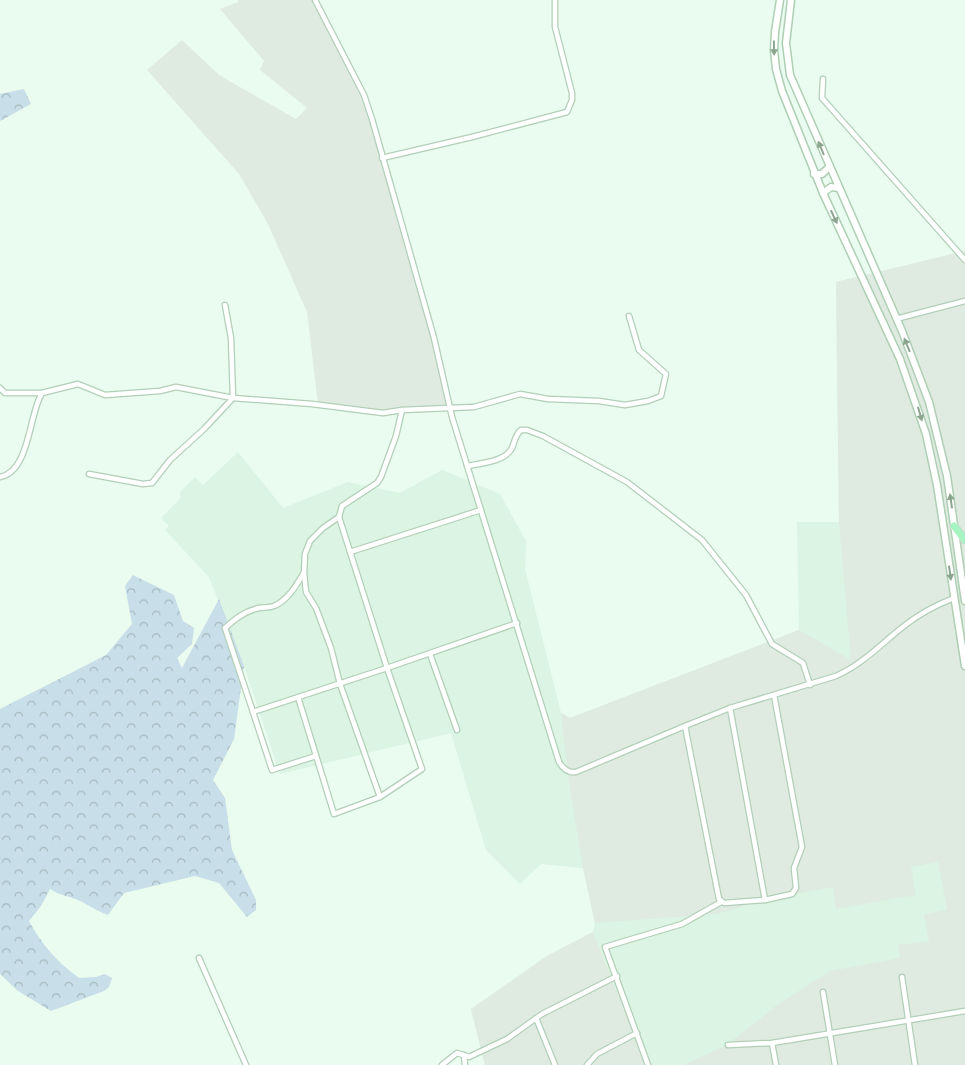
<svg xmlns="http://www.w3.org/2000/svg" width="965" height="1065" font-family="'PT Sans',sans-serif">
<defs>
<pattern id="forest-crowns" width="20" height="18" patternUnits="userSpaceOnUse" patternTransform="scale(1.25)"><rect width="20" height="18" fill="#c8dee8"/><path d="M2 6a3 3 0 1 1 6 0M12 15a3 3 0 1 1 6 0" fill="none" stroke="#a5b9bf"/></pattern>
</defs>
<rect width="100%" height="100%" fill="#eafbf0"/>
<path fill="#dbf4e3" d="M965 251V1065H485L471 1009 547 956 593 932 595 923 583 868 541 864 520 884 486 850 451 733 280 774 244 666 209 577 165 530 169 526 161 518 181 498 180 492 195 477 203 485 238 452 283 508 348 482 400 493 442 470 500 494 526 541 525 569 561 713 570 718 799 630 797 522H839L836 282Z"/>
<g fill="#dfebe1">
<path d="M238 0H315L364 95 434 338 449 408 383 413 318 404 307 312 268 224 239 174 147 70 182 40 219 75 296 119 307 108 260 70 264 61 220 9 238 2Z"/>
<path d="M965 251V1065H683L727 1045 777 1005 830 971 900 958 898 945 929 941 924 914 947 910 938 862 911 867 916 895 836 909 833 887 765 900 717 914 595 923 583 868 568 777 561 713 570 718 799 630 851 660 839 523 836 282Z"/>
<path d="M593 932 646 1065H485L471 1009 547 956Z"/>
</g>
<g fill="url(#forest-crowns)">
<path d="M24 89 31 104 0 121V94Z"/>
<path d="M133 575 174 595 183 621 194 628 192 644 177 658 182 668 219 599 244 666 234 739 213 780 225 798 232 850 256 900V910L247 917 219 883 195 876 124 893 108 915C97 911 90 906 80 901 69 896 61 896 50 889L41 906 29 921C42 945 57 962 79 978L96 977 105 974 112 978 109 987 104 991 51 1011 18 991 0 974V709L106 655 132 624 125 586Z"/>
</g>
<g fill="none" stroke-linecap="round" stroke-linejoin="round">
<g stroke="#b2cfb8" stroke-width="7">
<g id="street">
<path d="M315 0 364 95 372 119 434 338 452 417 559 762C563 769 568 773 576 772L685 726 730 708 836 676C863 664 881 644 904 626 919 614 936 605 954 598"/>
<path d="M823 79 822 98 965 260"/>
<path d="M382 158 472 137 567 112 572 100V93L555 27V0"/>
<path d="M896 319 965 301"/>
<path d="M0 388 5 393H42L78 384 105 395 160 391 176 387 233 398 312 404 383 413 402 410 474 407 520 394 548 399 599 401 625 405 648 401 661 396 666 374 639 350 629 316"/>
<path d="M467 466C481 463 505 462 512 448 515 441 515 435 521 430H527L543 436 627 482 702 540 746 595 772 644 803 663 810 685"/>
<path d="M89 474 143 484 152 483 170 460 204 429 233 398 231 338 225 305"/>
<path d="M0 477C30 472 29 413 42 393"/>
<path d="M339 517 387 668 422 769 380 797"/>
<path d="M350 552 481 510"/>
<path d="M430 654 457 730"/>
<path d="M298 697 334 814 380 797 340 684 331 648 316 608 306 592 304 573 305 554 310 541 323 528 339 517 342 506 377 483 381 477 396 436 402 410"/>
<path d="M730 708 765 900"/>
<path d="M253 712 225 628C235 619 245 611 259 608 264 607 269 608 274 606 288 600 296 586 303 574"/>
<path d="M685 726 719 899 724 903 765 900 792 894 796 888 794 868 802 847 774 695"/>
<path d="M316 756 272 770 253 712 387 668 517 623"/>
<path d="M199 958 246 1065"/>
<path d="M902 977 915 1065"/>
<path d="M823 992 835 1065"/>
<path d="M536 1018 555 1065"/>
<path d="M772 1043 776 1065"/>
<path d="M728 1045 772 1043 965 1011"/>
<path d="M464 1055 465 1065"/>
<path d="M442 1065 457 1053 469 1057 507 1039 542 1014 617 976"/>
<path d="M587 1065 597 1054 637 1033"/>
<path d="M648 1065 605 947 682 924 721 902"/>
</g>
</g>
<g stroke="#aecfb4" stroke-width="9">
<g id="secondary">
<path d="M780 0 775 32 774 50 776 69 782 91 823 193 900 359 926 434 937 485 965 666"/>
<path d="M791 0 786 43 790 75 902 331 929 402 947 476 965 601"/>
<path d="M814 174H822L829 167"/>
<path d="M823 193 831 187 839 188"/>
</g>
</g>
<g stroke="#cdd8cf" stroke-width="9">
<path id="primary" d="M954 526 965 540"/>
</g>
<use href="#street" stroke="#fff" stroke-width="4.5"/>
<use href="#secondary" stroke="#fff" stroke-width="6"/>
<use href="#primary" stroke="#a7f4c3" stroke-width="7"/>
</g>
<defs><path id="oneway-solid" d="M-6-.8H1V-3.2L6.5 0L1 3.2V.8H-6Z" transform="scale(1.25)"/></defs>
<g fill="#8ca58f">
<use href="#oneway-solid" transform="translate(774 48) rotate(89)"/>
<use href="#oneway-solid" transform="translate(821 148) rotate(-113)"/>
<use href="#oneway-solid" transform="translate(834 217) rotate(65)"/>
<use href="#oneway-solid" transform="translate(907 345) rotate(-113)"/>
<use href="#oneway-solid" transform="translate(920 414) rotate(74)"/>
<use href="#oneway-solid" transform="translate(951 501) rotate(-98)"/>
<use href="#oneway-solid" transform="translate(950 573) rotate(82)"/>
</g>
</svg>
